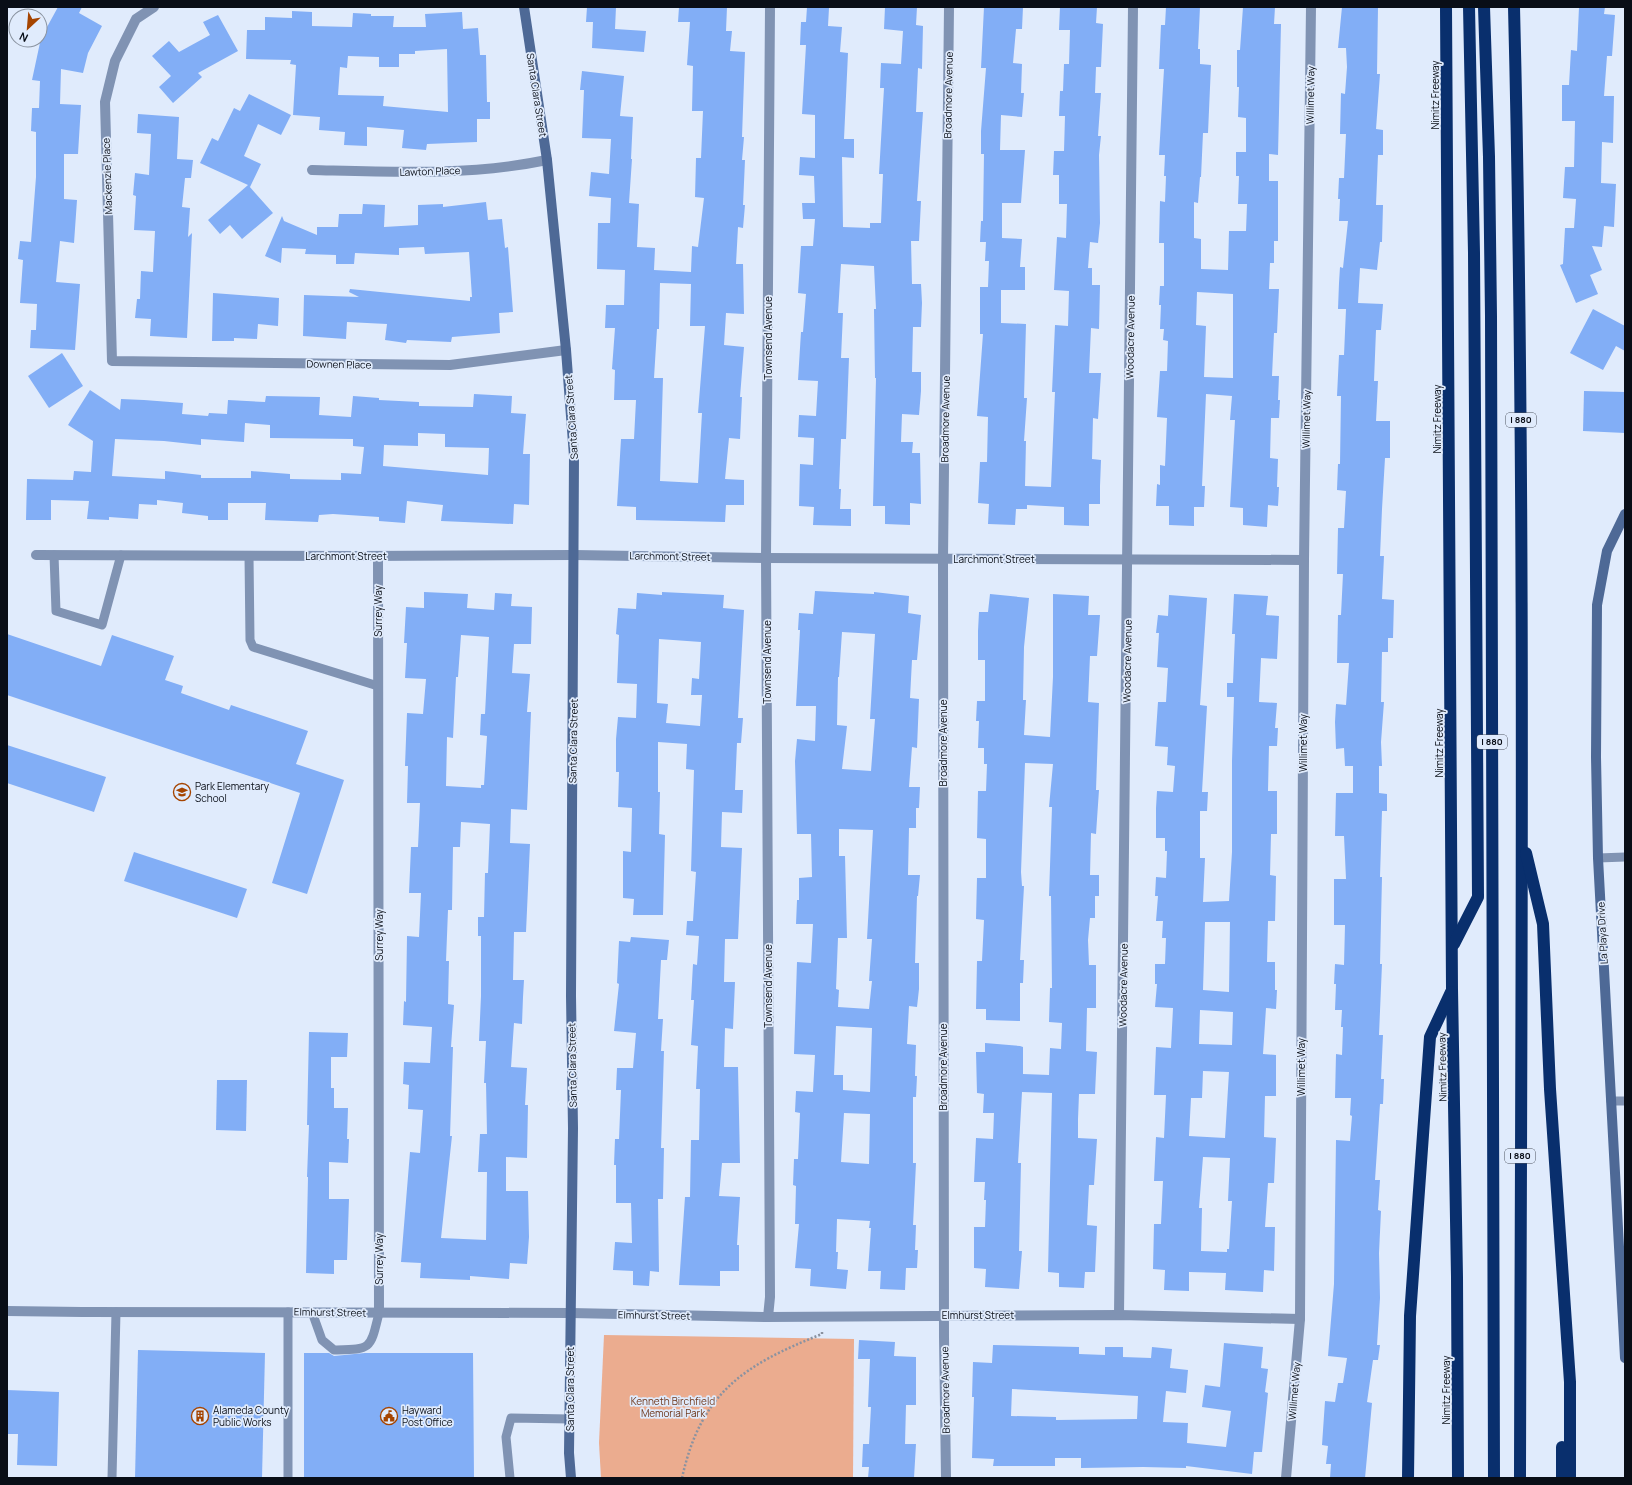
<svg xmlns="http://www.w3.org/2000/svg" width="1632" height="1485" font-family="Manrope,sans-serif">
<rect width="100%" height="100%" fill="#e0ebfc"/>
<path fill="#ebac8f" d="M604 1335 854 1339 853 1478H601L599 1443Z"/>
<g fill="#82aef6" fill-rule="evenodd">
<path d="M58 7H82L79 13 102 26 88 53 83 73 61 69 60 104 81 105 78 154H64V199L77 200 74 243 60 241 56 282 80 284 75 350 30 348 31 330H36L37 304 20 303 23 260 18 259 20 241 31 242 36 177V132L31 131 32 108H39L40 81 32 80 41 38Z"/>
<path d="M587 7H616L615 29 646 31 644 52 592 48 593 22H586Z"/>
<path d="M679 7H727L726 31H732L730 51 745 52 742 137H744L742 160H745L743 205H745L743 228 738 227 736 264H743L744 314 726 313 724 345 744 347 740 397H742L740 439 729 438 725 479 744 480V505H726L725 522 636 520V507L617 506 621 439H634L636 400H614L615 370 612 369 615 328H605L606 305H624L625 270 597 269 598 223H610L611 198 589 196 591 172 609 174 611 139 582 138 584 90H580L582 71 624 76 620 116 633 117 631 159H632L629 203 639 204 637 247 655 248 654 270 691 272 692 246 698 247 704 198 695 197 696 158H701L703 111H692L693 66 687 65 690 22H678ZM660 283 691 284 690 326H705L698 413H702L698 483 660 481 663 378H654L657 329H659Z"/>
<path d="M807 7 829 8 828 26 842 27 840 52 848 53 844 139H854V158L842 157 843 227 870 228V223H881L883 174H879L884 88H880L881 63 901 64 903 31 884 29 885 7H917L916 25 923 26 922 69 918 68 916 112H923L917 201H921L919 241H911L912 284H921L922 303 921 327H913L912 372H921V391L919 415 902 414 901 442H913L912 453H920L921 504 910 503V525L885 524V506H873L876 378H875L874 309H876L874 266 841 264 838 313H843L841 358H849L846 439H841L839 489H841L840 509H851V526L813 525 814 507 799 506 800 464 813 465 814 438 798 437 799 415 816 416 818 381 798 380 801 332H803L806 294 798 293 801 246H813L815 219H803L802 203H815L814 176 799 175 800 157 815 158V115L802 114 806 45H800L801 22H806Z"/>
<path d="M984 7H1023L1022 29H1016L1013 63 1022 64 1021 93H1024L1022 117 1001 115 1000 150H1025L1021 203H1002V238L1022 239 1020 267H1025V290H1001V323L1026 324 1024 398H1027L1024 441H1026L1025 486 1051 487 1055 392H1052L1055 325 1068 326 1069 291 1054 290 1057 237 1066 238 1067 204H1059V175H1053L1054 151H1064L1065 116H1059L1060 91H1063L1064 64H1069L1070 30H1059L1060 7H1097L1096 23 1103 24 1101 67H1096L1095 93H1101L1098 136H1101L1099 155 1100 223 1098 243 1090 242 1088 268H1092V285H1100L1099 329 1091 328 1089 373H1101L1098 419 1093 418 1092 459 1101 460 1100 486V504H1089V526L1064 525V507L1027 505V509H1016L1015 525 988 524 989 504 978 503 980 462H987L988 417 977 416 983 334H980V287H988L989 261H985L986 242H980L981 221H983L984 154H981V131L986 68H981Z"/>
<path d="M1166 7H1200L1198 49H1200V64L1211 65 1208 133H1203L1201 177H1200L1198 203 1194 202V238L1201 239V269L1228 270 1229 231H1246L1247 204H1238L1239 176H1236V152H1246V118L1238 117 1239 87H1237V50H1240L1243 7H1275L1274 24H1281L1278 155 1269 154V181H1278V241H1274V263H1270L1269 289H1279L1277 333H1274L1272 376H1279L1278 400H1280L1279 418H1271L1270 458 1278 459 1277 487H1279L1278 506 1268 505 1267 527 1243 525V508L1230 507 1235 420H1230L1232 396 1206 394 1202 486H1205L1204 507H1194V526L1169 525V506H1156L1157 484 1160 485V465L1165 466 1167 418 1157 417 1160 371H1167L1168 341 1163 340 1164 329H1160L1161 305H1159L1160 286H1164V243H1159L1160 201 1165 202 1166 176H1164L1165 155H1159L1164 69H1159L1161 25H1165ZM1197 292 1233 294V378L1204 377 1206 326 1196 325Z"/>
<path d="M1342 7H1378L1377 74H1380L1376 129 1383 130V155H1378L1376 205H1383L1382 242H1380L1377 270 1360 268 1358 303 1383 304 1381 330H1376L1374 381H1378L1376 421H1390V458H1385L1382 509 1380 556H1384L1382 599 1394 600 1393 638H1388V652H1382L1381 702H1384L1381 742 1382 766H1379V793L1387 794V811H1382L1380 877H1382L1380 964H1382L1379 1035H1383L1381 1079H1384L1383 1104H1380L1375 1180H1380L1378 1210 1381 1211 1379 1253 1380 1298 1377 1345H1380L1378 1360H1373L1367 1402 1372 1403 1365 1478H1330L1331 1464H1326L1328 1446 1322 1445 1325 1401 1335 1402 1338 1383H1343L1347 1358 1328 1356 1334 1284 1336 1140 1350 1141 1352 1116 1350 1115 1351 1098H1335L1336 1054 1342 1055 1343 1027H1341L1342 1010H1335L1336 984H1334L1335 964 1344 965 1345 925H1334V879H1346L1344 836H1335L1336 793H1353V766H1345L1344 748 1336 749 1335 722 1336 704 1346 705 1349 663H1337L1338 615H1341L1343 574H1337L1338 528H1344L1346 491 1337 490 1338 464H1340L1341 396H1337L1339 355H1344L1346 309H1338L1339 283 1340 267 1343 268 1348 221H1339L1340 199H1338L1339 178H1344L1346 134H1340L1341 93 1345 94 1347 67 1346 48H1338Z"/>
<path d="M1579 7H1605L1604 14 1615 15 1612 56H1607L1604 96H1614L1613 143 1602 142 1601 183 1616 184 1614 227 1604 226 1602 247 1592 246 1602 270 1590 275 1598 294 1576 303 1560 265 1563 264 1565 228H1574L1576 199 1563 198 1565 167H1574L1575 121H1562V85H1569L1571 50 1577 51Z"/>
<path d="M292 11 312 12V26L352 27 353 13 371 14V16H394L393 27H426L425 14 462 12 463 29 478 28 480 55H486L487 102H490V119H477V142L427 144 426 150 402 148 404 130 367 127V146L344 145 345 132 319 130 320 117 293 115 296 65 290 64 291 60 246 59 247 30H265V17L292 18ZM447 49 448 112 383 106 384 96 338 95 340 67 347 68 348 56 379 57V67H399V54H415V51Z"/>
<path d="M218 15 238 51 198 73 202 77 173 103 159 87 171 76 152 56 169 41 179 52 210 35 203 22Z"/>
<path d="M249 94 291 115 281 135 258 124 244 156 261 164 250 187 249 186 273 213 242 239 230 225 220 234 208 220 248 185 200 163 212 138 218 141 234 108 240 111Z"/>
<path d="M138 114 179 117 177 159 193 160 191 178H185L182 207 190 208 188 237 192 233 187 338 150 336 151 319 135 318 137 299H140L141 271 153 272 155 231 134 230 136 196 133 195 135 173 149 175 151 134 137 133Z"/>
<path d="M486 202 488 220 502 219 505 248 508 247 513 312 499 313 500 333 452 337 451 342 407 340 406 343 385 340 387 324 347 322 346 339 303 336 304 295 359 297 349 292 350 289 470 301V297H472L469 252 425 254 424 247 399 248V255L355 253 354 264H336V255L305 254 306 249 282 248 281 263 265 256 282 216 284 221 317 235V227H338L339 214H362L363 204 385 205 384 227 418 225V205L443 204V207Z"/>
<path d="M213 293 279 298 278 326 258 324 257 339 234 338V341H212Z"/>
<path d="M1593 309 1625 326V351L1616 346 1603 370 1570 353Z"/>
<path d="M62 353 83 386 49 408 28 376Z"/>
<path d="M90 390 120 410 121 399 144 400 183 403 182 414 208 416 209 413 227 414 228 400 265 402 266 396 320 397 319 415 351 417 353 396 379 398V400L419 402V406L473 407 474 394 512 396 511 413 526 414 523 454H530L529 505 514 504 513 524 441 521 443 505 407 501 405 523 379 521V517L333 514 319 515 318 522 265 520 266 503H228V520H208V516L182 513 183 503 157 500V505L139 504 138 519 109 517V520L87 519 89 501 51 500V520H26L27 479 73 480 74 471 91 472 93 441 68 425ZM245 423 270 425V438L353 439V446L364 447 361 474 341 473V480L290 479V474L251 471V478H201V475L165 471V479L112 476 115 439 164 441 201 445V439L244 442ZM418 433 445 434V447L489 448 488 475 383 466 384 445 418 446Z"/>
<path d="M1584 391 1625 392V433L1583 431Z"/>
<path d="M815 591 874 594V592L909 596 908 613 921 615 917 660H912L910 698 919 699 917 748 912 747 909 787H920L919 808H916V828H909L908 875H920L918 896H917L915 963H919V989L917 1007 909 1006 907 1044 916 1045 915 1076H917L916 1097H913V1163H916L913 1225H916L915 1250H918L917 1268H906L905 1290 880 1289 881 1271H868L871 1228H869L870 1221 837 1219 836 1252H838L837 1269 848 1270 846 1289 810 1286 811 1269 795 1268 799 1224H795L796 1186 793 1185 794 1159H798L800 1113 795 1112 796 1091 813 1092 815 1055 794 1054 797 962 811 963 813 924H796L797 900H799V878L812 877 811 834H797L795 761 797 739 815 741 816 706H796L800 630H798L799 613 813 614ZM842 632 875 634 870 719H875L871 771 842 769 847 726 837 725 838 677H839ZM839 829 873 830 867 939H872L869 981H872L869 1009 838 1007 839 990 836 989 838 938H847L845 856H839ZM836 1026 872 1028 870 1092 843 1090V1075H834ZM844 1113 870 1114 869 1164 841 1162Z"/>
<path d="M424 592 468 594 467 608 494 610 495 593 512 594 511 606 532 607 531 644H514L512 673 530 674 527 712H531L527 810 511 809 510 843 530 844 526 932H514L513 980H524L523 997 522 1024 514 1023 511 1067 527 1068 525 1105H528L527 1158 506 1157V1191H528L529 1237 527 1264 510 1263 509 1279 470 1276V1280L420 1278 421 1263 401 1262 410 1152 420 1153 423 1110 408 1109 409 1085 403 1084 404 1062 430 1063 432 1027 403 1025 404 1001 406 1002 407 936 419 937 421 893H409L411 847H418L420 803H407L408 766H405L407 713 423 714 426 679 405 678 407 643H404L406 607 424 608ZM461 635 489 637 485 714H481L480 735 487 736 484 785H481V788L446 786 447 737 453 738 456 677H458ZM461 822 490 824 488 873H485L484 917H478V936H481V996L479 1041H486L484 1083H486L487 1134H480L478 1172H487L486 1240 441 1238 452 1136H450L453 1047H451L454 1005 448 1004 449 961H446L448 910H452L453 847H460Z"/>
<path d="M662 592 724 595 723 608 744 610 738 718H743L741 743H737L735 790H743L742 813 722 812 721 847 742 848 738 939H725L724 982H735L733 1029 725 1028 724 1067H738L740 1163H722L719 1196 740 1197 737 1245H739V1271H720V1286L679 1285 685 1197H690L691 1140H699L700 1089H696L698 1046 691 1045 694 1000H691L693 964 697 965 699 936 686 935 687 921H693L696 872 691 871 694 770 686 769 687 744 658 742V792H660L659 834 665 835 663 915H633L634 899 623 898V851L631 852 632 808 618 807 619 772H616V739L618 717 636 718 637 684 617 683 619 635 616 634 618 608 636 609 637 593 662 595ZM659 639 701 642 699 679 692 678 691 695H702L700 726 666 723 668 704 657 703Z"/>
<path d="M990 594 1029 598 1024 647 1023 700H1026L1024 735 1050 737 1053 677V594L1089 596 1088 615H1100L1097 656H1090L1088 702 1099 703 1096 790H1099L1096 834 1091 833 1090 875H1099V896H1095V918H1090L1088 940 1089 965H1096V1008H1087L1086 1051 1097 1052 1096 1072 1095 1094H1079L1078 1119V1138L1097 1139 1094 1185H1089L1087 1225 1097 1226 1095 1272H1085L1084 1288 1059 1287V1273L1048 1272 1052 1093 1022 1092 1018 1163H1021L1019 1251H1022L1019 1289 985 1287 986 1269 974 1268V1227H985L986 1200H984L985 1182H974L976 1138 993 1139 994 1113H983L984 1094 977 1093 976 1052H985V1043L1020 1046 1023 1047V1074L1049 1075 1050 1048 1061 1049 1062 1023 1049 1022 1050 988H1052L1051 896H1049L1052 807H1049L1053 764 1025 763 1021 872 1022 886H1024L1020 960H1024L1023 983H1020V1021L986 1020V1009H976L977 961H982L984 920 976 919 977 878H986V839L977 838 978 791H986L987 764H984V748H978L979 721H976L977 701H985V660H978V631L979 612H988Z"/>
<path d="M1234 594 1268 596 1266 615 1279 616 1277 659 1261 658 1259 702 1277 703 1275 728H1278L1277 746H1269L1268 791H1277V834H1271L1270 875 1276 876 1275 921H1268L1267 962H1275V990H1277L1276 1009 1266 1008 1263 1054 1276 1055V1096H1265L1264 1137 1276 1138 1274 1183H1268L1265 1227H1275L1274 1271 1264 1270 1263 1292 1225 1290 1226 1273 1189 1272V1291L1164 1290 1165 1270 1153 1269 1154 1224H1161L1163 1181H1154L1156 1137 1164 1138 1166 1095H1154L1156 1047 1171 1048 1173 1008 1155 1007 1157 984H1155V964H1165L1166 938H1162L1163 921H1156L1158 896H1155L1156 877 1166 878 1167 851H1165V838H1156V808L1157 791 1173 792 1175 766 1167 765 1168 747 1155 746 1158 702H1166L1168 668 1157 667 1159 633H1156L1158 615 1168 616 1169 595 1207 598 1200 705 1207 706 1202 792H1208L1207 811H1200V858H1205L1203 902 1229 901 1232 852V761L1234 697H1227V683H1233L1235 634H1232ZM1205 922H1230L1229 992 1203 990ZM1200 1010 1233 1012 1232 1045 1199 1044ZM1203 1071 1229 1072 1225 1138 1189 1136 1191 1098H1202ZM1203 1157 1230 1158 1228 1201H1232L1229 1249H1227V1252L1201 1251 1202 1208H1199Z"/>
<path d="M7 634 101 666 112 635 174 656 165 680 183 686 181 693 229 710 231 705 308 731 296 764 344 780 307 894 272 883 300 793 7 695Z"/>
<path d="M7 745 106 777 94 812 7 783Z"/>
<path d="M134 852 247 889 237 918 124 881Z"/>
<path d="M631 937 669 940 667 960H661L658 1019H663L661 1051H664L661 1148H664L663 1199H658L659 1272 650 1271 649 1286 633 1285V1271L613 1270 615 1242 632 1243 631 1203H616V1165H614L615 1139H619L621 1090H616L617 1068H633L636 1033 614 1031 619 984 617 983 619 941 630 942Z"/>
<path d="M309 1032 348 1033 347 1057H331V1088H334V1108H348L347 1139H349L348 1163 329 1162V1199H349L347 1260H334V1274L306 1273 308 1177H307L309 1125H307Z"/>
<path d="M217 1080H247L246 1131 216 1130Z"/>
<path d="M859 1340 895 1342 894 1356 916 1357V1405H906L905 1444H916L914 1478H868L869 1467H862L863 1444H869L871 1407H868L870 1359H858Z"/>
<path d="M1224 1343 1263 1347 1261 1368 1268 1369 1265 1392 1268 1393 1262 1452H1254L1252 1474 1186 1466V1468L1143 1467 1081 1468V1458H1055V1466H993L994 1459 972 1458 974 1397H972L973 1362 992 1363 993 1345 1079 1347V1354L1105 1355V1347H1123V1357L1151 1358 1152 1347 1172 1349 1170 1368 1188 1370 1186 1393 1166 1391 1163 1422 1188 1423 1187 1443 1226 1447 1231 1411 1202 1407 1205 1385 1220 1387ZM1012 1389 1138 1396 1137 1419 1056 1420V1417L1011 1416Z"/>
<path d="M138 1350 265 1353 262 1478H135Z"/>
<path d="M304 1353H329L334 1356 365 1353H473L474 1478H304Z"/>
<path d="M7 1390 59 1392 57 1466 17 1465 18 1434H7Z"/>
</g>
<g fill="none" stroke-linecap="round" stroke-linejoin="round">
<path stroke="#8a92a0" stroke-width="2.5" stroke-dasharray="2 2" stroke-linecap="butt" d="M682 1478C701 1392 744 1365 822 1334V1330"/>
<g stroke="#8093b3" stroke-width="9">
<path d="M54 555 56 611 102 625 121 555"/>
<path d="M249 556 250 640 253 647 378 686"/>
<path d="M1598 858 1625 857"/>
<path d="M1611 1101H1625"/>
<path d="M288 1312V1478"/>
<path d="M312 1312 322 1340 334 1350C372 1349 370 1350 379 1313"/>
<path d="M112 1478 116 1312"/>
<path d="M510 1478 506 1437 511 1418 570 1419"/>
</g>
<g stroke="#8093b3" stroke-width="10">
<path d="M154 7 136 19 115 61 105 102 112 361 450 365 566 350"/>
<path d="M312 170C390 172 470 176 547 160"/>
<path d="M36 555 362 556 574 555 766 558 1304 560"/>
<path d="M378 556 379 1313"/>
<path d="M7 1311 82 1312 571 1313 768 1317 1119 1315 1300 1319"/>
<path d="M1119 1315 1133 7"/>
<path d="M768 1317 770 1297 766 558 770 7"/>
<path d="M946 1478 944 1337 943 559 949 7"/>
<path d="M1286 1478 1300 1319 1304 560 1311 7"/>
</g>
<g stroke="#4e6996" stroke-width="10">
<path d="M524 7 547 160 566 350 574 456 571 996 573 1128 569 1453 571 1478"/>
<path d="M1625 514 1607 551 1597 605 1596 757 1598 858 1625 1358"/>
</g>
<g stroke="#092f6d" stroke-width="12">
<path d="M1446 7 1452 989 1457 1277 1458 1478"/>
<path d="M1484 7 1489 157 1491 316 1494 1478"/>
<path d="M1514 7C1526 497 1521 988 1520 1478"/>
<path d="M1526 853 1543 924 1550 1089 1570 1382V1478"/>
<path d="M1454 944 1478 897 1474 253 1469 7"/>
<path d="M1408 1478 1410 1316 1430 1037 1451 992"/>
<path d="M1562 1478V1447"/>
</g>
</g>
<defs>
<g id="school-ring" transform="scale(0.9)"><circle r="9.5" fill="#e0ebfc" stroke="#a54400" stroke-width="1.5"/><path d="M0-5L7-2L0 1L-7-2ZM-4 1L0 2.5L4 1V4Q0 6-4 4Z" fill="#a54400"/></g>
<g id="building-ring" transform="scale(0.9)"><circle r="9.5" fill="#e0ebfc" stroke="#a54400" stroke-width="1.5"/><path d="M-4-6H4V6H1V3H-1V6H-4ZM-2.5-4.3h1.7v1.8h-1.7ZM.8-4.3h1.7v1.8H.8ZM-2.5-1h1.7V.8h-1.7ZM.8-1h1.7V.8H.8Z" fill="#a54400"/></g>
<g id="civic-ring" transform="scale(0.9)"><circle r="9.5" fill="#e0ebfc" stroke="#a54400" stroke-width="1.5"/><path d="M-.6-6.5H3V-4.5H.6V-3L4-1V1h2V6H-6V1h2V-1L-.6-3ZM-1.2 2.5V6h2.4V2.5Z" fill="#a54400"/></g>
</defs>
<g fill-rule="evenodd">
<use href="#school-ring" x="182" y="792"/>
<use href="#building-ring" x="200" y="1416"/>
<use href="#civic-ring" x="389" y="1416"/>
</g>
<g text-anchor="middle" stroke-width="3.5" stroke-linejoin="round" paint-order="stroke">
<g fill="#e0ebfc" stroke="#4a505c" stroke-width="1">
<rect x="1506" y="413" width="30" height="14" rx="3"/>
<rect x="1477" y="735" width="30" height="14" rx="3"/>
<rect x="1505" y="1149" width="30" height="14" rx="3"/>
</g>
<g font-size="9" font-weight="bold" fill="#090e17">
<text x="1521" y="423">I 880</text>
<text x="1492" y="745">I 880</text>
<text x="1520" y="1159">I 880</text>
</g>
<g font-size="10" fill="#090e17" stroke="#e0ebfc">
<text transform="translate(537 95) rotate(81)" y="4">Santa Clara Street</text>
<text transform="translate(948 95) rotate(-89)" y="4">Broadmore Avenue</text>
<text transform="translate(1310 95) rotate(-89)" y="4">Willimet Way</text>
<text transform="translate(1435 95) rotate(-90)" y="4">Nimitz Freeway</text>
<text transform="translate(430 171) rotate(-2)" y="4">Lawton Place</text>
<text transform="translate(107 176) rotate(-92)" y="4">Mackenzie Place</text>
<text transform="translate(1130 337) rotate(-89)" y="4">Woodacre Avenue</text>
<text transform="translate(768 338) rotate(-90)" y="4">Townsend Avenue</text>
<text transform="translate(339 364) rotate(1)" y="4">Downen Place</text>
<text transform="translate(571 417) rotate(-94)" y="4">Santa Clara Street</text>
<text transform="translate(945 419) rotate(-89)" y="4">Broadmore Avenue</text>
<text transform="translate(1306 419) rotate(-89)" y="4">Willimet Way</text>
<text transform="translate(1437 419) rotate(-90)" y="4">Nimitz Freeway</text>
<text x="346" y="560">Larchmont Street</text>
<text transform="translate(670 556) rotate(1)" y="4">Larchmont Street</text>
<text x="994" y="563">Larchmont Street</text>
<text transform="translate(378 611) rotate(-90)" y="4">Surrey Way</text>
<text transform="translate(1127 661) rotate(-89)" y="4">Woodacre Avenue</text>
<text transform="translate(767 662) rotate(-90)" y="4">Townsend Avenue</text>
<text transform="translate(573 741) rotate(-89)" y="4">Santa Clara Street</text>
<text transform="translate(943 743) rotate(-90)" y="4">Broadmore Avenue</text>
<text transform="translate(1303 743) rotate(-90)" y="4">Willimet Way</text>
<text transform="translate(1439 743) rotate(-90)" y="4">Nimitz Freeway</text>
<text transform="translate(1602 933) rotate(-93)" y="4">La Playa Drive</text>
<text transform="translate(379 935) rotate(-90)" y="4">Surrey Way</text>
<text transform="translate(1123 985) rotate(-89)" y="4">Woodacre Avenue</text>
<text transform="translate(768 986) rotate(-90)" y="4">Townsend Avenue</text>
<text transform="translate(572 1065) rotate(-91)" y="4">Santa Clara Street</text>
<text transform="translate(943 1067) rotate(-90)" y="4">Broadmore Avenue</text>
<text transform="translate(1301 1067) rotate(-90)" y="4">Willimet Way</text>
<text transform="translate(1442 1067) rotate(-91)" y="4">Nimitz Freeway</text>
<text transform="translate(379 1259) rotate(-90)" y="4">Surrey Way</text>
<text transform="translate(330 1312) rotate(1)" y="4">Elmhurst Street</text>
<text transform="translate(654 1315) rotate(1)" y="4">Elmhurst Street</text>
<text x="978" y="1319">Elmhurst Street</text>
<text transform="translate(570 1389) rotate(-90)" y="4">Santa Clara Street</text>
<text transform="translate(945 1390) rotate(-91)" y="4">Broadmore Avenue</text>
<text transform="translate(1446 1390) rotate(-90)" y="4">Nimitz Freeway</text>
<text transform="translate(1294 1391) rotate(-85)" y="4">Willimet Way</text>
</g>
<g font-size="10" fill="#090e17" stroke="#e0ebfc" text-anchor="start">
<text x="195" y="790">Park Elementary<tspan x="195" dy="12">School</tspan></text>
<text x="213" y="1414">Alameda County<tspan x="213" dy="12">Public Works</tspan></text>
<text x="402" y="1414">Hayward<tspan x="402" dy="12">Post Office</tspan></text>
</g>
<g font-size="10" fill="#6e371b" stroke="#e0ebfc">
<text x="673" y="1405">Kenneth Birchfield<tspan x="673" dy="12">Memorial Park</tspan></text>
</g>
</g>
<rect width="1632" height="1485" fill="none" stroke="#090e17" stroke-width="16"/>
<g transform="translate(28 28) rotate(206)"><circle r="19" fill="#e0ebfc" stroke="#8a93a0"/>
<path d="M0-3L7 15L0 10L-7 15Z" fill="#a54400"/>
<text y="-6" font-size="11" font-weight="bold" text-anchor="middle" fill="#090e17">N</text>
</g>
</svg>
